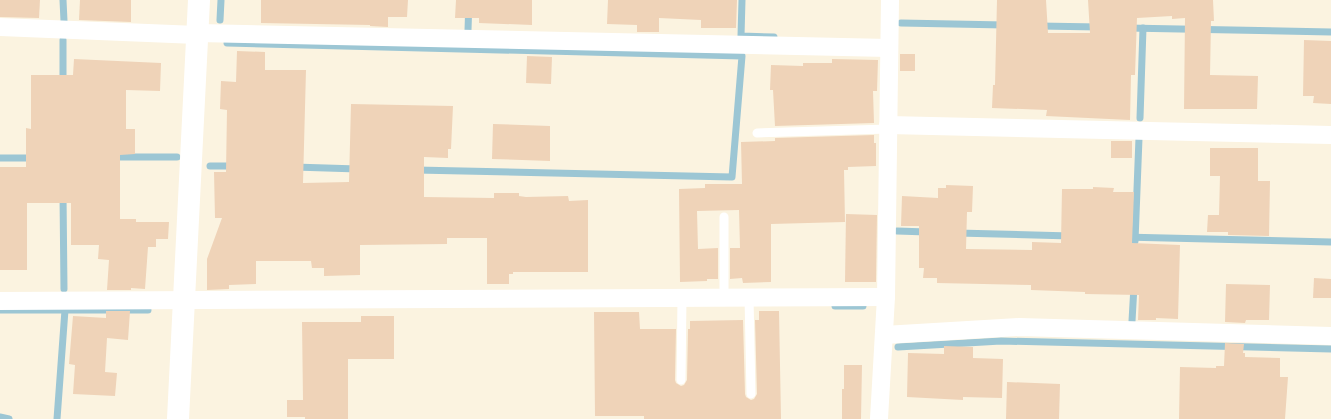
<svg xmlns="http://www.w3.org/2000/svg" width="1331" height="419" font-family="Manrope,sans-serif">
<rect width="100%" height="100%" fill="#fbf3e0"/>
<g fill="none" stroke-linecap="round" stroke-linejoin="round">
<g stroke="#9cc6d4" stroke-width="7">
<path d="M63 0 64 21"/>
<path d="M742 0 741 36 774 37"/>
<path d="M220 20 221 0"/>
<path d="M901 23 1005 25"/>
<path d="M1039 26 1099 27"/>
<path d="M1127 28 1331 32"/>
<path d="M468 30 469 0"/>
<path d="M63 40V83"/>
<path d="M227 43 742 56 732 177 416 170"/>
<path d="M1140 118 1143 28"/>
<path d="M111 157H177"/>
<path d="M0 158H35"/>
<path d="M210 166H236"/>
<path d="M294 167 358 169"/>
<path d="M63 194 64 289"/>
<path d="M897 231 927 232"/>
<path d="M957 233 1071 236"/>
<path d="M1123 237 1331 242"/>
<path d="M1135 241 1139 138"/>
<path d="M835 306H863"/>
<path d="M0 310H148"/>
<path d="M1132 321 1134 286"/>
<path d="M898 347 1001 341 1331 349"/>
<path d="M0 417 9 419"/>
<path d="M57 419 65 310"/>
</g>
</g>
<g fill="#efd3b8">
<path d="M0 0H40L39 18 0 17Z"/>
<path d="M80 0H131V22L79 20Z"/>
<path d="M261 0H408L407 17H388V27L370 26V25L261 23Z"/>
<path d="M456 0H532V25L479 23V18H455Z"/>
<path d="M608 0H737L736 28H701V20L659 18V32H637V25L607 24Z"/>
<path d="M997 0H1046L1048 33H1090L1088 0H1213L1214 21H1211L1210 75 1258 76 1257 109H1184L1185 18 1172 19V16L1137 18 1135 75H1131L1130 120 1046 116 1047 110 992 108 993 85H995Z"/>
<path d="M1304 40 1331 41V104L1313 103 1314 96H1303Z"/>
<path d="M237 51 265 52V70H306L303 183 349 182 351 104 453 106 451 149H448V158L424 157V197L494 198V193H519V196L526 197 568 196 569 201 588 200V272H513V274H509V284H487V238H447V244L360 245V275L324 276V268H312L311 261H256V284L229 285V289L207 290V259L222 218H215L214 172H226L227 110 220 109 221 81 236 82Z"/>
<rect x="900" y="54" width="15" height="17"/>
<path d="M527 56 552 57 551 84 526 83Z"/>
<path d="M74 59 161 63 160 91 126 90V129H135V154L120 155V219H136V222H169L168 239H156V247H148L145 289 131 288V290H107L109 260 98 259 99 245H71V203H27V270H0V167H26V128L31 129V75H73Z"/>
<path d="M832 59 878 60 877 91H873L874 123 775 126 773 90H770L771 65 803 66V63H832Z"/>
<path d="M493 124 550 126V161L492 159Z"/>
<path d="M874 135V143H876V166L848 167V170H844L845 222 771 224V282L743 283 742 278 730 279V248H740L739 210 697 211 698 249 718 248V279H707V281L680 282 679 189 705 188V184H742L741 142 775 141V138Z"/>
<rect x="1111" y="141" width="21" height="17"/>
<path d="M1210 148H1258V181H1270L1269 236 1228 235V232H1207L1208 215H1219L1220 176H1210Z"/>
<path d="M946 185 973 186 972 212H967L966 249 1032 250V242L1061 243 1062 189H1093V187L1114 188 1113 192H1134L1132 243 1180 245 1178 319 1156 318V320H1138L1139 295 1085 294V292L1031 290V285L937 283V278H923L924 268H919V226H901L902 196 938 198V188H946Z"/>
<path d="M846 214 877 215 876 282H845Z"/>
<path d="M1314 278 1331 279V298H1313Z"/>
<path d="M1226 284 1270 285 1269 320H1246L1245 323 1225 322Z"/>
<path d="M106 311H130L128 340 107 338 105 372 117 373 115 396 73 394 75 365 69 364 73 316 106 318Z"/>
<path d="M759 311H779L781 419H644V416H595L594 312H639L640 329H676L675 380 676 383 681 386 684 385 687 380 688 329H690V321L743 320 745 394 746 397 751 400 754 399 757 394 755 320H759Z"/>
<path d="M361 316H394V359H348V419H305V417H287V400H303L302 322H361Z"/>
<path d="M1225 343 1244 344 1243 353H1245V357L1280 358V377H1288L1285 419H1179L1180 367 1216 368V366H1224Z"/>
<path d="M944 346 973 347V358L1003 359 1002 398 963 397V400L907 397 908 353 944 354Z"/>
<path d="M844 365H862L861 419H842V389H844Z"/>
<path d="M1007 382 1060 384 1059 419H1006Z"/>
</g>
<g fill="none" stroke-linecap="round" stroke-linejoin="round">
<g stroke="#fff" stroke-width="9">
<path d="M757 133 888 129"/>
<path d="M749 297 751 394"/>
<path d="M724 298V217"/>
<path d="M681 380 682 298"/>
</g>
<g stroke="#fff" stroke-width="18">
<path d="M0 27 197 35"/>
<path d="M198 33 889 48"/>
<path d="M888 125 1331 135"/>
<path d="M0 301 886 297"/>
<path d="M884 335 1019 327 1331 336"/>
<path d="M879 419 886 297 890 0"/>
</g>
<path stroke="#fff" stroke-width="22" d="M178 419 199 0"/>
</g>
</svg>
